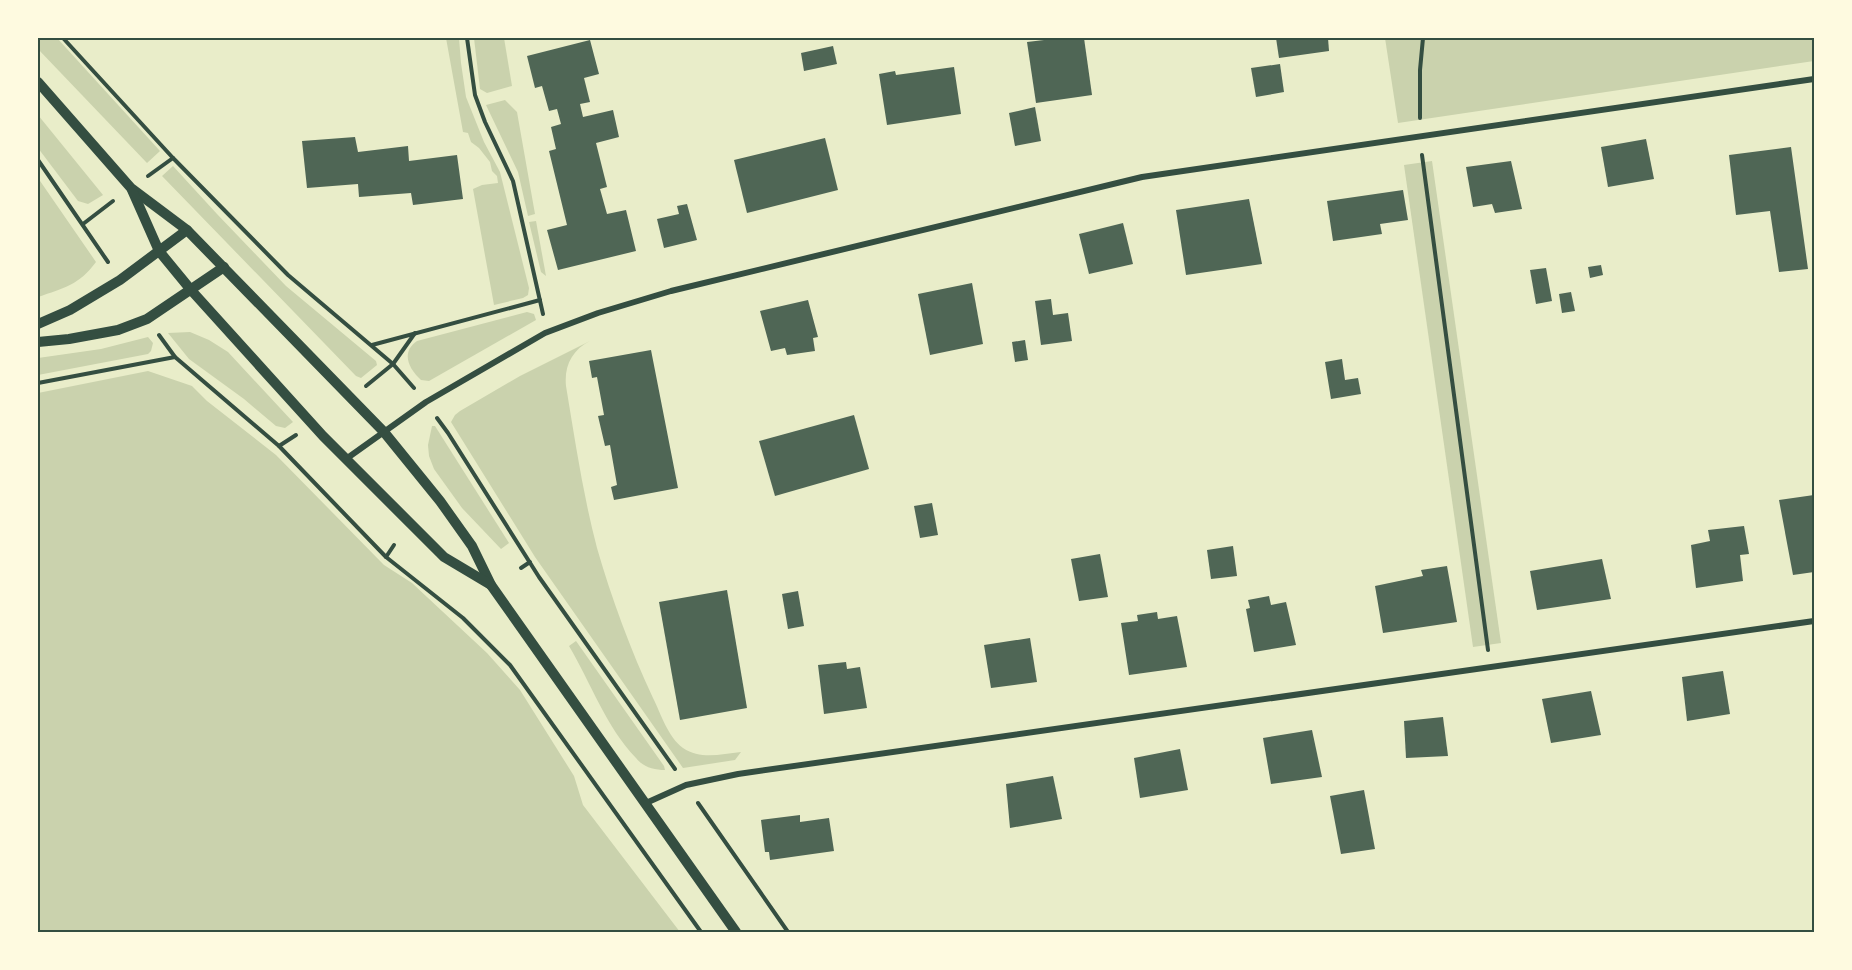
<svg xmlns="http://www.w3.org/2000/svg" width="1852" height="970" font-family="Montserrat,sans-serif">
<rect width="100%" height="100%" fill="#e9edc9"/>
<g fill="#cad2ad">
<path d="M38 38H57L160 151 147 163 38 49Z"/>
<path d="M446 38H459L461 63 466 97 484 142 500 172 529 288 528 295 523 298 494 305 473 189 482 185 498 183 497 176 492 171 490 162 479 148 471 142 468 133 463 132Z"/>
<path d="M474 38H504L512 86 487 93 480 89Z"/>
<path d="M1385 38H1814V61L1398 123Z"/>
<path d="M505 100 517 112 535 214 528 216 518 172 486 105Z"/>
<path d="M38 115 103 195 88 204 78 201 38 148Z"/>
<path d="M1432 161 1501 643 1473 647 1404 165Z"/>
<path d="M173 166 217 214 286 286 376 361 377 365 361 378 356 376 162 176Z"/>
<path d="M38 178 96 262C79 285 64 288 38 297Z"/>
<path d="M536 221 546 276 541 272 529 222Z"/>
<path d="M527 312 534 314 536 320 429 381 421 380C408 368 401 352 417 341Z"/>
<path d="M190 332 209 340 228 352 293 422 285 428 276 426 244 399 189 359 168 333Z"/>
<path d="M148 337 153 343 151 351 148 354 38 375V358L101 349Z"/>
<path d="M590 341C572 350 564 366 566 386 575 440 583 495 597 548 611 597 631 651 653 698 661 714 668 737 683 748 701 760 721 754 741 752L735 760 683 768 535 557 451 422 455 415 460 411 520 376Z"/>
<path d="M148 371 192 386 207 401 276 455 384 565 412 583 487 653 520 690 574 776 583 805 680 932H38V393Z"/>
<path d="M432 426H435L509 543 501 549 462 508 434 469 429 456 428 445Z"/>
<path d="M576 641 664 766 665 770C654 770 643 767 636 758 606 727 591 683 569 646Z"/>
</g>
<g fill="#4f6655">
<path d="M1061 38H1084L1092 95 1036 103 1027 42Z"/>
<path d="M1276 38H1328L1329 51 1279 58Z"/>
<path d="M590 40 599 74 584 78 590 102 580 104 583 117 613 110 619 137 596 143 607 187 600 189 607 214 626 210 636 251 558 270 547 230 567 225 549 151 556 149 551 127 561 124 557 109 549 111 542 86 535 88 527 56Z"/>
<path d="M833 46 837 64 804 71 801 53Z"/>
<path d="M1280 64 1284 92 1256 97 1251 68Z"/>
<path d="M954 67 961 114 887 125 879 74 895 71 896 75Z"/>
<path d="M1035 107 1041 141 1015 146 1009 113Z"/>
<path d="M355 137 358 152 408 146 409 161 457 155 463 199 413 205 411 193 359 197 358 184 307 188 302 141Z"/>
<path d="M825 138 838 190 747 213 734 160Z"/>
<path d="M1646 139 1654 179 1608 187 1601 147Z"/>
<path d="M1791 147 1808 269 1779 272 1770 211 1736 215 1729 155Z"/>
<path d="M1511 161 1522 209 1495 213 1492 204 1473 207 1466 167Z"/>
<path d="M1403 190 1408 220 1380 224 1382 234 1333 241 1327 201Z"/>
<path d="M1249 199 1262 264 1186 275 1176 210Z"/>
<path d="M687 204 697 240 664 248 657 219 679 214 677 206Z"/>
<path d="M1123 223 1133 264 1089 274 1079 234Z"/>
<path d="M1601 265 1603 275 1590 278 1588 267Z"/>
<path d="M1546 268 1552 301 1536 304 1530 270Z"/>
<path d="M972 283 983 344 930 355 918 294Z"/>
<path d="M1571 292 1575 311 1562 313 1559 294Z"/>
<path d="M1051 299 1053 315 1068 313 1072 341 1041 345 1035 301Z"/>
<path d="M808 300 818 337 813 338 815 351 787 355 785 348 771 351 760 311Z"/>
<path d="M1025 340 1028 360 1015 362 1012 342Z"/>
<path d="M651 350 678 488 614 500 611 487 617 485 610 445 605 446 598 416 604 415 597 377 592 378 589 361Z"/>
<path d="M1342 359 1345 380 1358 378 1361 394 1331 399 1325 362Z"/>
<path d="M854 415 869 469 775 496 759 441Z"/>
<path d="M1814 495V572L1793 575 1779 500Z"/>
<path d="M932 503 938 535 920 538 914 506Z"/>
<path d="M1744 526 1749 554 1740 555 1743 581 1696 588 1691 545 1710 541 1708 530Z"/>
<path d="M1233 546 1237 576 1211 579 1207 550Z"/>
<path d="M1100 554 1108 597 1079 601 1071 559Z"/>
<path d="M1602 559 1611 599 1537 610 1530 571Z"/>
<path d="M1447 566 1457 622 1383 633 1375 586 1423 576 1421 570Z"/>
<path d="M727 590 747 708 680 720 659 602Z"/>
<path d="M798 591 804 626 788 629 782 594Z"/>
<path d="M1269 596 1271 605 1286 602 1296 645 1254 652 1246 609 1250 608 1248 600Z"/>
<path d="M1157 612 1158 619 1177 616 1187 667 1129 675 1121 623 1138 621 1137 615Z"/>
<path d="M1030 638 1037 682 991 688 984 645Z"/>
<path d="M846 662 847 669 860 667 867 708 824 714 818 665Z"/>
<path d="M1723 671 1730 714 1687 721 1682 677Z"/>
<path d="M1591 691 1601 735 1551 743 1542 699Z"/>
<path d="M1443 717 1448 756 1406 758 1404 721Z"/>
<path d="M1312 730 1322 777 1271 784 1263 738Z"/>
<path d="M1180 749 1188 790 1140 798 1134 758Z"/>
<path d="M1053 776 1062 819 1010 828 1006 784Z"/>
<path d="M1364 790 1375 849 1341 854 1330 796Z"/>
<path d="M800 815V822L829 818 834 851 770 860 769 852H765L761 820Z"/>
</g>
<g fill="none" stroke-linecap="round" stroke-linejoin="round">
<g stroke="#344e41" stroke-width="4">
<path d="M63 38 173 158 288 275 393 364 414 388"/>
<path d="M467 38 475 95 485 122 513 181 543 314"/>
<path d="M1420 118V70L1423 38"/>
<path d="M1422 155 1488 650"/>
<path d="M38 160 108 262"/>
<path d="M148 176 173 158"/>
<path d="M83 224 113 201"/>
<path d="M159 335 175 357 279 446 386 557 463 618 510 665 701 932"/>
<path d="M372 345 540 300"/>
<path d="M38 383 175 357"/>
<path d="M366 386 393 364 415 333"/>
<path d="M437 418 448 433 539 577 675 769"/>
<path d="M279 446 296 435"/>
<path d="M386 557 394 545"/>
<path d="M521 568 530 562"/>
<path d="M698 803 788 932"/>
</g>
<g stroke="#344e41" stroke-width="6">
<path d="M346 459 426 402 545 333 598 313 671 291 1142 177 1814 79"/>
<path d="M646 803 686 785 738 774 1814 621"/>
</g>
<g stroke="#344e41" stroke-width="10">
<path d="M38 82 131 188 187 230 384 432 440 501 472 546 491 585 736 932"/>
<path d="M132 190 159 251 191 290 323 436 444 557 491 585"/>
<path d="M38 324 70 310 120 280 187 230"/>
<path d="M38 342 69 339 118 330 147 319 224 267"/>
</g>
</g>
<rect width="1852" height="970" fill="none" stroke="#fefae0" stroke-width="78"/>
<rect x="39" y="39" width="1774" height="892" fill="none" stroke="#344e41" stroke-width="2"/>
</svg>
